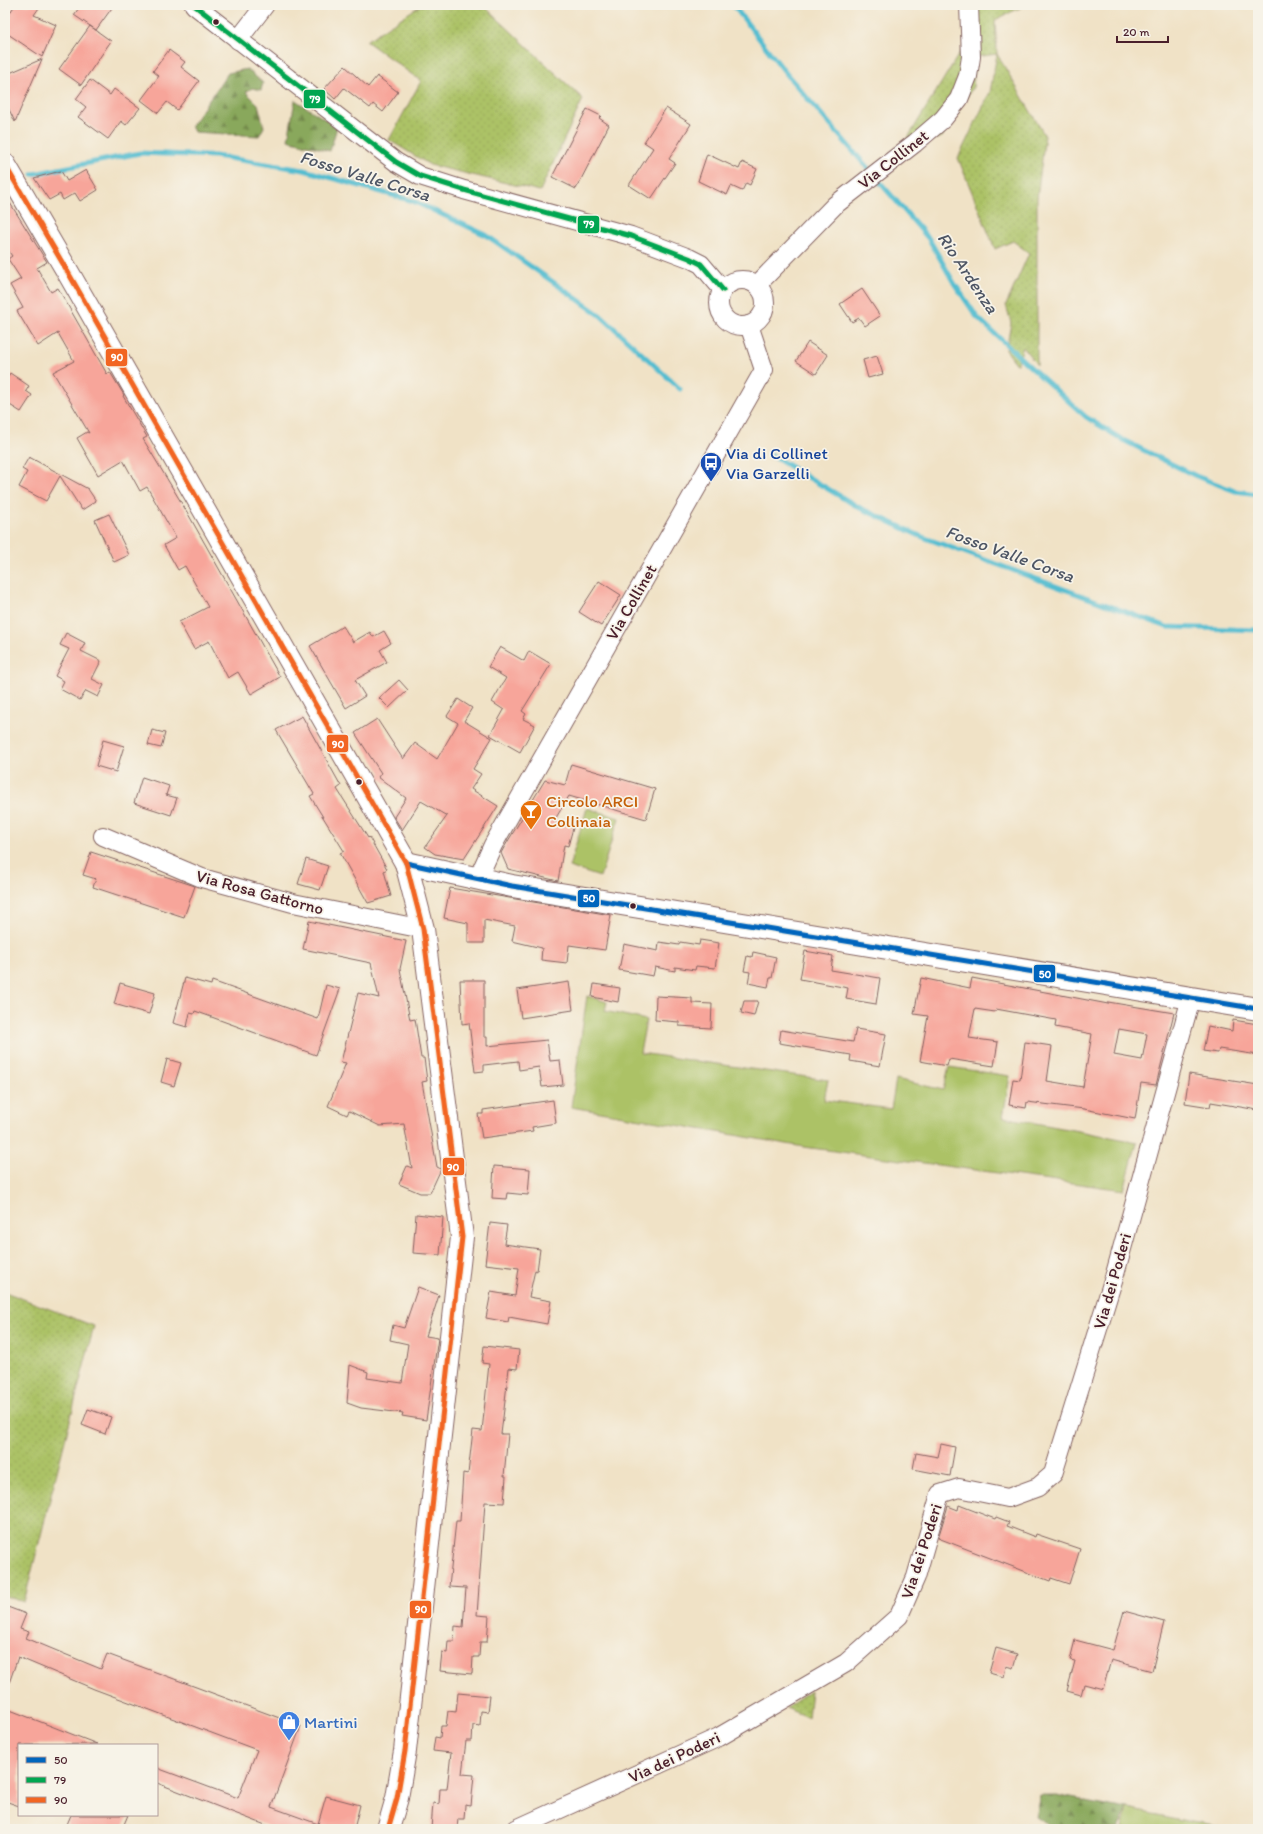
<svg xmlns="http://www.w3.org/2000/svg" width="1263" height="1834" font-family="Itim,sans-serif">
<defs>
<pattern id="grass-dots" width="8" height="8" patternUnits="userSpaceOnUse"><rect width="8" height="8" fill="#acc266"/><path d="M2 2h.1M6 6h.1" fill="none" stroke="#96a659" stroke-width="1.8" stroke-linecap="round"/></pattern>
<pattern id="forest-firs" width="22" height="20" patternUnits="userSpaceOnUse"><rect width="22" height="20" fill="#89a85b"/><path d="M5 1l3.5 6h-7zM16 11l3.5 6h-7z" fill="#72884b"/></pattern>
</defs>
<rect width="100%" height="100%" fill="#f7f3e8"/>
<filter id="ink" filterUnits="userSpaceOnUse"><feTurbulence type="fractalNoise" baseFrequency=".025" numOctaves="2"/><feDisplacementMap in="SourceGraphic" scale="8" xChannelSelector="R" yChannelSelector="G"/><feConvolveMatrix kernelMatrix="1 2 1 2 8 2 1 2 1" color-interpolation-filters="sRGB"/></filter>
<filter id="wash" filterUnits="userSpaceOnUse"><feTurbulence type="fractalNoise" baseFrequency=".012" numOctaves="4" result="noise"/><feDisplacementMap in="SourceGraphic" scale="16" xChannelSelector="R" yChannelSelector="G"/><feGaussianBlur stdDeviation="0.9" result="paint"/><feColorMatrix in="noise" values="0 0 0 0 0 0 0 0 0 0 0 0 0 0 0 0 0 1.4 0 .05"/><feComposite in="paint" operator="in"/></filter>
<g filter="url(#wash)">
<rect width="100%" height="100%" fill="#f0e2c6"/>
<g fill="url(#grass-dots)" stroke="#7b7048">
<path d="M421 5H483L583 99 540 191 430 165 389 140 421 81 366 41Z"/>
<path d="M977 5H1026L995 20 997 54 1045 136 1037 198V365L1023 347 1017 365 1006 350 1011 323 1006 305 1029 253 1013 241 995 249 958 158 990 92 997 54 976 57 973 87 942 137 901 149 968 39Z"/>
<path d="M5 1292 94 1326 24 1602 5 1596Z"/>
<path d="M811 1691 808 1717 786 1708Z"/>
</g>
<g fill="url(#forest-firs)" stroke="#6a6443">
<path d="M247 69 263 83 261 90 252 88 246 92 258 104 264 127 259 136 194 132 191 126 228 73Z"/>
<path d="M295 100 337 127 330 151 288 140Z"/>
<path d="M1040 1795H1056L1127 1809 1118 1829H1078L1049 1826 1035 1817Z"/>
</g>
<g fill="#acc266" stroke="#7b7048">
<path d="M587 808 619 818 600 877 569 867Z"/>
<path d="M587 996 607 1002 605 1011 646 1020 640 1053 828 1080 824 1100 891 1109 896 1079 943 1090 949 1067 1010 1076 1003 1117 1137 1142 1124 1190 804 1147 571 1107Z"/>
<path d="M1127 1809 1219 1827 1217 1829H1122Z"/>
</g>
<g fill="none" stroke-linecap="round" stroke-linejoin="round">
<g stroke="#54bdd0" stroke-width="5">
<path d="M733 5 789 77 929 239 954 283 977 317 1026 363 1086 417 1123 440 1196 476 1235 491 1258 494"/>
<path d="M33 174 140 153 215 156 304 170 413 201 486 235 600 315 680 389"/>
<path d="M769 454 860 508 920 536 1167 627 1258 630"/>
</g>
</g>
<g id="blocks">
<g fill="#f7a59a" fill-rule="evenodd">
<path d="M15 5H41L34 15 56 25 42 57 5 32V20Z"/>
<path d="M81 5H114L96 30 74 15Z"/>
<path d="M90 26 111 41 81 85 59 69Z"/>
<path d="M169 50 185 62 181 67 199 81 177 110 167 102 158 113 141 100 159 76 153 71Z"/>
<path d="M42 59 15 122 5 101V75Z"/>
<path d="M345 66 368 87 377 76 398 92 383 112 373 104 370 108 344 88 335 99 324 89Z"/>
<path d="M90 80 110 95 114 89 140 108 126 125 121 121 108 139 78 117 86 107 76 99Z"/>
<path d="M666 108 691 124 669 159 675 163 651 199 629 185 653 148 644 142Z"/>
<path d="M587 109 601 116 599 118 609 125 576 189 552 177Z"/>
<path d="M707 154 739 169 742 162 757 169 750 185 746 183 742 191 731 186 727 195 698 181Z"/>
<path d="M86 170 98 190 80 201 75 193 63 200 60 194 49 200 34 178 61 171 67 181Z"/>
<path d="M5 195 47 262 37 268 51 292 58 288 107 374 110 372 124 395 123 396 147 437 143 439 187 512 280 677 251 694 238 672 228 678 209 641 194 649 179 622 208 607 185 566 178 570 164 545 176 538 147 487 140 491 123 460 98 475 77 438 87 432 89 433 53 372 74 361 58 333 38 346 17 311 23 308 10 285 21 279 8 259 12 256 5 246Z"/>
<path d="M862 289 880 316 865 326 859 318 852 322 840 304Z"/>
<path d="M808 342 828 355 816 374 796 361Z"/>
<path d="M877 356 883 374 868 378 863 360Z"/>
<path d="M10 373 29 386 26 391 32 395 21 412 5 402V382Z"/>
<path d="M29 457 88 489 96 501 82 510 60 476 46 501 19 487 27 472 22 469Z"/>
<path d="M109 514 129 555 114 562 95 520Z"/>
<path d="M599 581 621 595 601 626 579 612Z"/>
<path d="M343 626 353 642 370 632 373 637 384 631 391 643 380 650 387 662 355 680 365 696 346 708 310 646Z"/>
<path d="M66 633 85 643 81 651 101 661 92 679 104 685 98 697 86 691 80 700 60 689 64 681 55 676 69 649 60 645Z"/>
<path d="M500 647 524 661 529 651 551 664 522 711 526 714 523 719 535 725 520 752 490 735 504 710 492 702 506 678 488 667Z"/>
<path d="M399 680 408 690 389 708 379 698Z"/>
<path d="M458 699 472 708 464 721 492 738 473 769 481 774 471 789 498 806 464 859 435 854 425 847 447 816 421 801 402 830 394 817 406 798 378 777 381 773 355 733 377 719 403 759 415 743 437 759 458 723 447 716Z"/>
<path d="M302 716 341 786 337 789 368 838 369 837 387 869 384 871 391 896 368 903 340 853 344 851 310 796 314 794 276 730Z"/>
<path d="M152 730 165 733 161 748 148 745Z"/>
<path d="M103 740 124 746 116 772 96 766Z"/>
<path d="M571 764 655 789 646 819 569 796 554 821 573 828 568 846 564 845 558 881 508 869 501 853 505 846 545 780 565 785Z"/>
<path d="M142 777 169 786 166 795 177 798 171 815 134 803Z"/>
<path d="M91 852 195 886 184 917 93 887 96 879 83 875Z"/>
<path d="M306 859 328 866 320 890 298 884Z"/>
<path d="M450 888 611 915 605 950 569 945 567 963 541 960 542 948 512 941 515 926 484 920V943H468V923L444 918Z"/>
<path d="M309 921 406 941 400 969 410 1020 415 1019 421 1058H424L427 1081 422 1082 437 1167 441 1169 430 1193H420L399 1184 407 1166 412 1168 404 1124 380 1126 349 1111 347 1115 328 1106 346 1063 341 1062 358 993 379 998 371 963 303 949Z"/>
<path d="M700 940 719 943 715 968 696 966 695 970 675 967V971L655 967 653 976 619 970 624 944 658 951 659 942 679 945 680 942 699 945Z"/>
<path d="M805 951 833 956 831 970 880 978 876 1004 846 999 848 988 800 979Z"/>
<path d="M753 952 776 957 772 978H770L768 987 748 983 750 972 744 971 747 956 752 957Z"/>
<path d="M185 978 211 985 212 981 318 1019 326 985 340 989 316 1055 195 1011 194 1014 190 1013 187 1027 173 1023Z"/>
<path d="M921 978 970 988 972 978 1108 1004V1002L1174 1013 1156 1085 1141 1083 1135 1119 1084 1109 1027 1102 1026 1108 1009 1105 1013 1079 1020 1080 1025 1042 1052 1046 1047 1081 1083 1087 1092 1034 1055 1027 1056 1020 996 1009 995 1012 975 1009 969 1038 998 1042 994 1066 949 1059 947 1066 920 1061 928 1016 914 1014ZM1119 1029 1147 1034 1142 1060 1114 1055Z"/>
<path d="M460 980H484V1037H487V1046L547 1040 550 1061 560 1060 563 1085 542 1087 539 1067 519 1070 518 1061 484 1065V1071L475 1072 469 1023 462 1024Z"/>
<path d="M569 982 573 1010 521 1018 517 990Z"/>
<path d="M120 983 155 993 149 1014 114 1004Z"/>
<path d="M594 984 620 988 618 1002 592 997Z"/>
<path d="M656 996 692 998V1003L712 1004 711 1028 679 1026V1022L655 1020Z"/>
<path d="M744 1001H758L754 1016 741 1013Z"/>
<path d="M1233 1020 1258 1024V1055L1219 1049 1218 1053 1203 1051 1208 1026 1232 1031Z"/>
<path d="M856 1029 886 1034 880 1066 850 1061 851 1055 779 1043 781 1030 853 1042Z"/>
<path d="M167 1059 181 1063 174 1086 161 1082Z"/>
<path d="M1189 1074 1258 1085V1110L1211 1102 1210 1107 1185 1103Z"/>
<path d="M553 1100 556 1123 532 1127 533 1131 482 1138 478 1114H483V1110Z"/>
<path d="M494 1166 530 1169 528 1195 507 1193 506 1199 492 1198Z"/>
<path d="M416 1214 443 1217 440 1255 413 1253Z"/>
<path d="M490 1223 507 1225 504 1244 540 1249 537 1271 535 1270 529 1297 551 1301 547 1324 509 1317 508 1322 486 1318 491 1292 515 1296 519 1268 485 1264Z"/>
<path d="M418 1287 439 1295 426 1336 438 1338 426 1420 402 1416 403 1413 361 1408 347 1403 350 1365 368 1372 367 1378 402 1383 408 1344 390 1340 393 1325 404 1328Z"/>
<path d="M484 1346 519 1350 517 1369 509 1368 501 1434H508L504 1476H506L504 1503 485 1502 477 1615 489 1616 487 1642H480L479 1657H473L472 1674 440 1671 442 1652 447 1653 448 1641H454L455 1626 463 1627 466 1588 449 1587 456 1521H460L463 1473 468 1474 473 1430 482 1431 489 1364 482 1363Z"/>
<path d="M88 1409 111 1417 105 1434 82 1425Z"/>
<path d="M941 1444 955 1447 950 1476 913 1469 916 1453 938 1457Z"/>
<path d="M959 1505 995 1519 996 1517 1009 1522 1007 1526 1035 1537 1036 1534 1080 1549 1069 1584 1051 1578 1050 1581 938 1538 948 1506 958 1510Z"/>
<path d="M5 1606 26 1614 20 1629 29 1632 26 1638 62 1653 101 1669 107 1654 301 1726 271 1807 318 1824 326 1796 360 1805 354 1829H267L268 1826 157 1783V1768L238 1798 257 1750 94 1689 18 1657 7 1689 5 1688Z"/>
<path d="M1124 1611 1164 1622 1152 1671 1111 1660 1103 1689 1084 1684 1081 1695 1067 1691 1075 1661 1070 1660 1075 1640 1113 1650Z"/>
<path d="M996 1648 1017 1654 1013 1668 1006 1666 1004 1677 989 1673Z"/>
<path d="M458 1693 490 1696 488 1712 481 1711 480 1726 473 1725 472 1741H466L462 1774 474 1775 471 1806 465 1805 464 1819H458L457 1829H431L433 1803 439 1804 440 1789H447L451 1753 433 1751 435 1737 440 1738 441 1726H446L448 1711 456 1712Z"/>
<path d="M5 1708 97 1744 19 1745V1806L5 1801Z"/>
<path d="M71 1815H128L122 1829H65Z"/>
</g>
</g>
</g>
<g filter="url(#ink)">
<use href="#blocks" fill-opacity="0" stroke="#846361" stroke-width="1"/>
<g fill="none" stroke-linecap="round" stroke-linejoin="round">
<g stroke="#846361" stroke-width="20">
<g id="minor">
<path d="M194 5 396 162 420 176 464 190 631 236 689 258 701 264 723 290"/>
<path d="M238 40 265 5"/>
<circle cx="742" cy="303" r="23"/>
<path d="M757 285 835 205 915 143 943 119 959 99 968 76 971 57 969 5"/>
<path d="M103 836 202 878 293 903 423 929"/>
<path d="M478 878 493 845 764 370 749 325"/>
<path d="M516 1829 719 1737 846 1663 899 1616 916 1577 940 1494 959 1488 1008 1498 1038 1487 1053 1474 1115 1274 1191 998"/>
</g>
</g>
<g stroke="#846361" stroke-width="24">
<path id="tertiary" d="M406 863 512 886 1258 1009"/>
</g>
<g stroke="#846361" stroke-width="24">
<path id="secondary" d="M5 165 69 274 406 863 423 929 462 1237 405 1751 397 1798 388 1829"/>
</g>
<use href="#minor" stroke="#fff" stroke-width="18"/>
<use href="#tertiary" stroke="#fff" stroke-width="22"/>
<use href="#secondary" stroke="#fff" stroke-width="22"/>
<g stroke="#f7f3e8" stroke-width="8">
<path id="bus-1" d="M406 863 512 886 1258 1009"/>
</g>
<g stroke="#f7f3e8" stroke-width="8">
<path id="bus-2" d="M194 5 396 162 420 176 464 190 631 236 689 258 701 264 723 290"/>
</g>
<g stroke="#f7f3e8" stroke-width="8">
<path id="bus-3" d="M5 165 69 274 406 863 423 929 462 1237 405 1751 397 1798 388 1829"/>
</g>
<use href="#bus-1" stroke="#0065bd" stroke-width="5"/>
<use href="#bus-2" stroke="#00a651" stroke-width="5"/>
<use href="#bus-3" stroke="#f26522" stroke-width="5"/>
</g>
</g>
<defs>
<g id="bus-pin" transform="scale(1.15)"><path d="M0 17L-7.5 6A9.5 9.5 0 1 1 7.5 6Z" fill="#1a4fb4" stroke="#f7f3e8"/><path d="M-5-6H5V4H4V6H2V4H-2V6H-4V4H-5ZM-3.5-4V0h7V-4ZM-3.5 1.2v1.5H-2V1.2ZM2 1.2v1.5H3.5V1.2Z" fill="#fff"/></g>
<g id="bar-pin" transform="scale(1.15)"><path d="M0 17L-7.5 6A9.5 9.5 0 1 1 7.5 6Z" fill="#e8710a" stroke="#f7f3e8"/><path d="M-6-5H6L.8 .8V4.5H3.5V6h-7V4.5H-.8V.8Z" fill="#fff"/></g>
<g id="shop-pin" transform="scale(1.15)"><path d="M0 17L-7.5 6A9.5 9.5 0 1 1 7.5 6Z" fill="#3f7fe0" stroke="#f7f3e8"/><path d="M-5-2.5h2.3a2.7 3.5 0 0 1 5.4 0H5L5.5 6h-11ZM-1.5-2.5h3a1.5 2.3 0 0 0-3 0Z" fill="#fff"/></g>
</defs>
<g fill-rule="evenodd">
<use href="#bus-pin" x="711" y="463"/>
<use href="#bar-pin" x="531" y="811"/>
<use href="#shop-pin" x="289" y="1722"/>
</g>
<g fill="#4a1f2b" stroke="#f7f3e8" stroke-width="1.5">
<circle cx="216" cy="22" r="3.5"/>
<circle cx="359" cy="782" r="3.5"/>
<circle cx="633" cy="906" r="3.5"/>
</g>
<g text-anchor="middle" stroke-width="3.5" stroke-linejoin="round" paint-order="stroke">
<g font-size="17" fill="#4a1f2b" stroke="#f7f3e8">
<text transform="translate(893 159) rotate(-38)" y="6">Via Collinet</text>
<text transform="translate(631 602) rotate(-60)" y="6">Via Collinet</text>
<text transform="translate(260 892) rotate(15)" y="6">Via Rosa Gattorno</text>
<text transform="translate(1112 1281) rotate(-74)" y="6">Via dei Poderi</text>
<text transform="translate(921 1551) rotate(-72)" y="6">Via dei Poderi</text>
<text transform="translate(674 1757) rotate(-25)" y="6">Via dei Poderi</text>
</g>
<g font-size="17" fill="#164399" stroke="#f7f3e8" text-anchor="start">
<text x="726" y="459">Via di Collinet<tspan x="726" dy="20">Via Garzelli</tspan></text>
</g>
<g font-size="17" fill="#c56008" stroke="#f7f3e8" text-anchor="start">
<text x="546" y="807">Circolo ARCI<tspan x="546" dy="20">Collinaia</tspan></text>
</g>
<g font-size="17" fill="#366cbe" stroke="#f7f3e8" text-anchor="start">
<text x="304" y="1728">Martini</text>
</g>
<g font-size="18" font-style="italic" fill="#4e5665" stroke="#f7f3e8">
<text transform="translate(365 176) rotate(17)" y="6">Fosso Valle Corsa</text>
<text transform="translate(968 273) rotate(56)" y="6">Rio Ardenza</text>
<text transform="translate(1010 554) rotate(20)" y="6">Fosso Valle Corsa</text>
</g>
</g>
<g stroke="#f7f3e8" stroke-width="1.5">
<rect x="303" y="89" width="23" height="20" rx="4" fill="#00a651"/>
<rect x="577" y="215" width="23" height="19" rx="4" fill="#00a651"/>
<rect x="105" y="348" width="23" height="19" rx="4" fill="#f26522"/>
<rect x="326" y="734" width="23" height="19" rx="4" fill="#f26522"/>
<rect x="577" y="889" width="23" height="19" rx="4" fill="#0065bd"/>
<rect x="1033" y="964" width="23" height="19" rx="4" fill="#0065bd"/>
<rect x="442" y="1157" width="23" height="19" rx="4" fill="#f26522"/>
<rect x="409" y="1600" width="23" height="19" rx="4" fill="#f26522"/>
</g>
<g font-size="11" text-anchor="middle" font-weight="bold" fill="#fff">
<text x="315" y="103">79</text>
<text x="589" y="228">79</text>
<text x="117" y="361">90</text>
<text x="338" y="748">90</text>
<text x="589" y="902">50</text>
<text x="1045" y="978">50</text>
<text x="453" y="1171">90</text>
<text x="421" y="1613">90</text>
</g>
<rect width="1263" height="1834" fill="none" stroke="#f7f3e8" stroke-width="20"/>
<rect x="18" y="1744" width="140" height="72" fill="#f7f3e8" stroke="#b29e9c"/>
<rect x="26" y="1757" width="20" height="6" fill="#0065bd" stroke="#b29e9c"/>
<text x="54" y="1764" font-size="12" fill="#4a1f2b">50</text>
<rect x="26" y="1777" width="20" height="6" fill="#00a651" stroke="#b29e9c"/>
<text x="54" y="1784" font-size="12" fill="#4a1f2b">79</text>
<rect x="26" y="1797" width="20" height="6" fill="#f26522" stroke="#b29e9c"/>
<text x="54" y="1804" font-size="12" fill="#4a1f2b">90</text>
<path d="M1117 36v6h51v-6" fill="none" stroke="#4a1f2b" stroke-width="2"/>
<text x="1123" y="36" font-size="12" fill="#4a1f2b" stroke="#f7f3e8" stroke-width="3" paint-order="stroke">20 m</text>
</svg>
